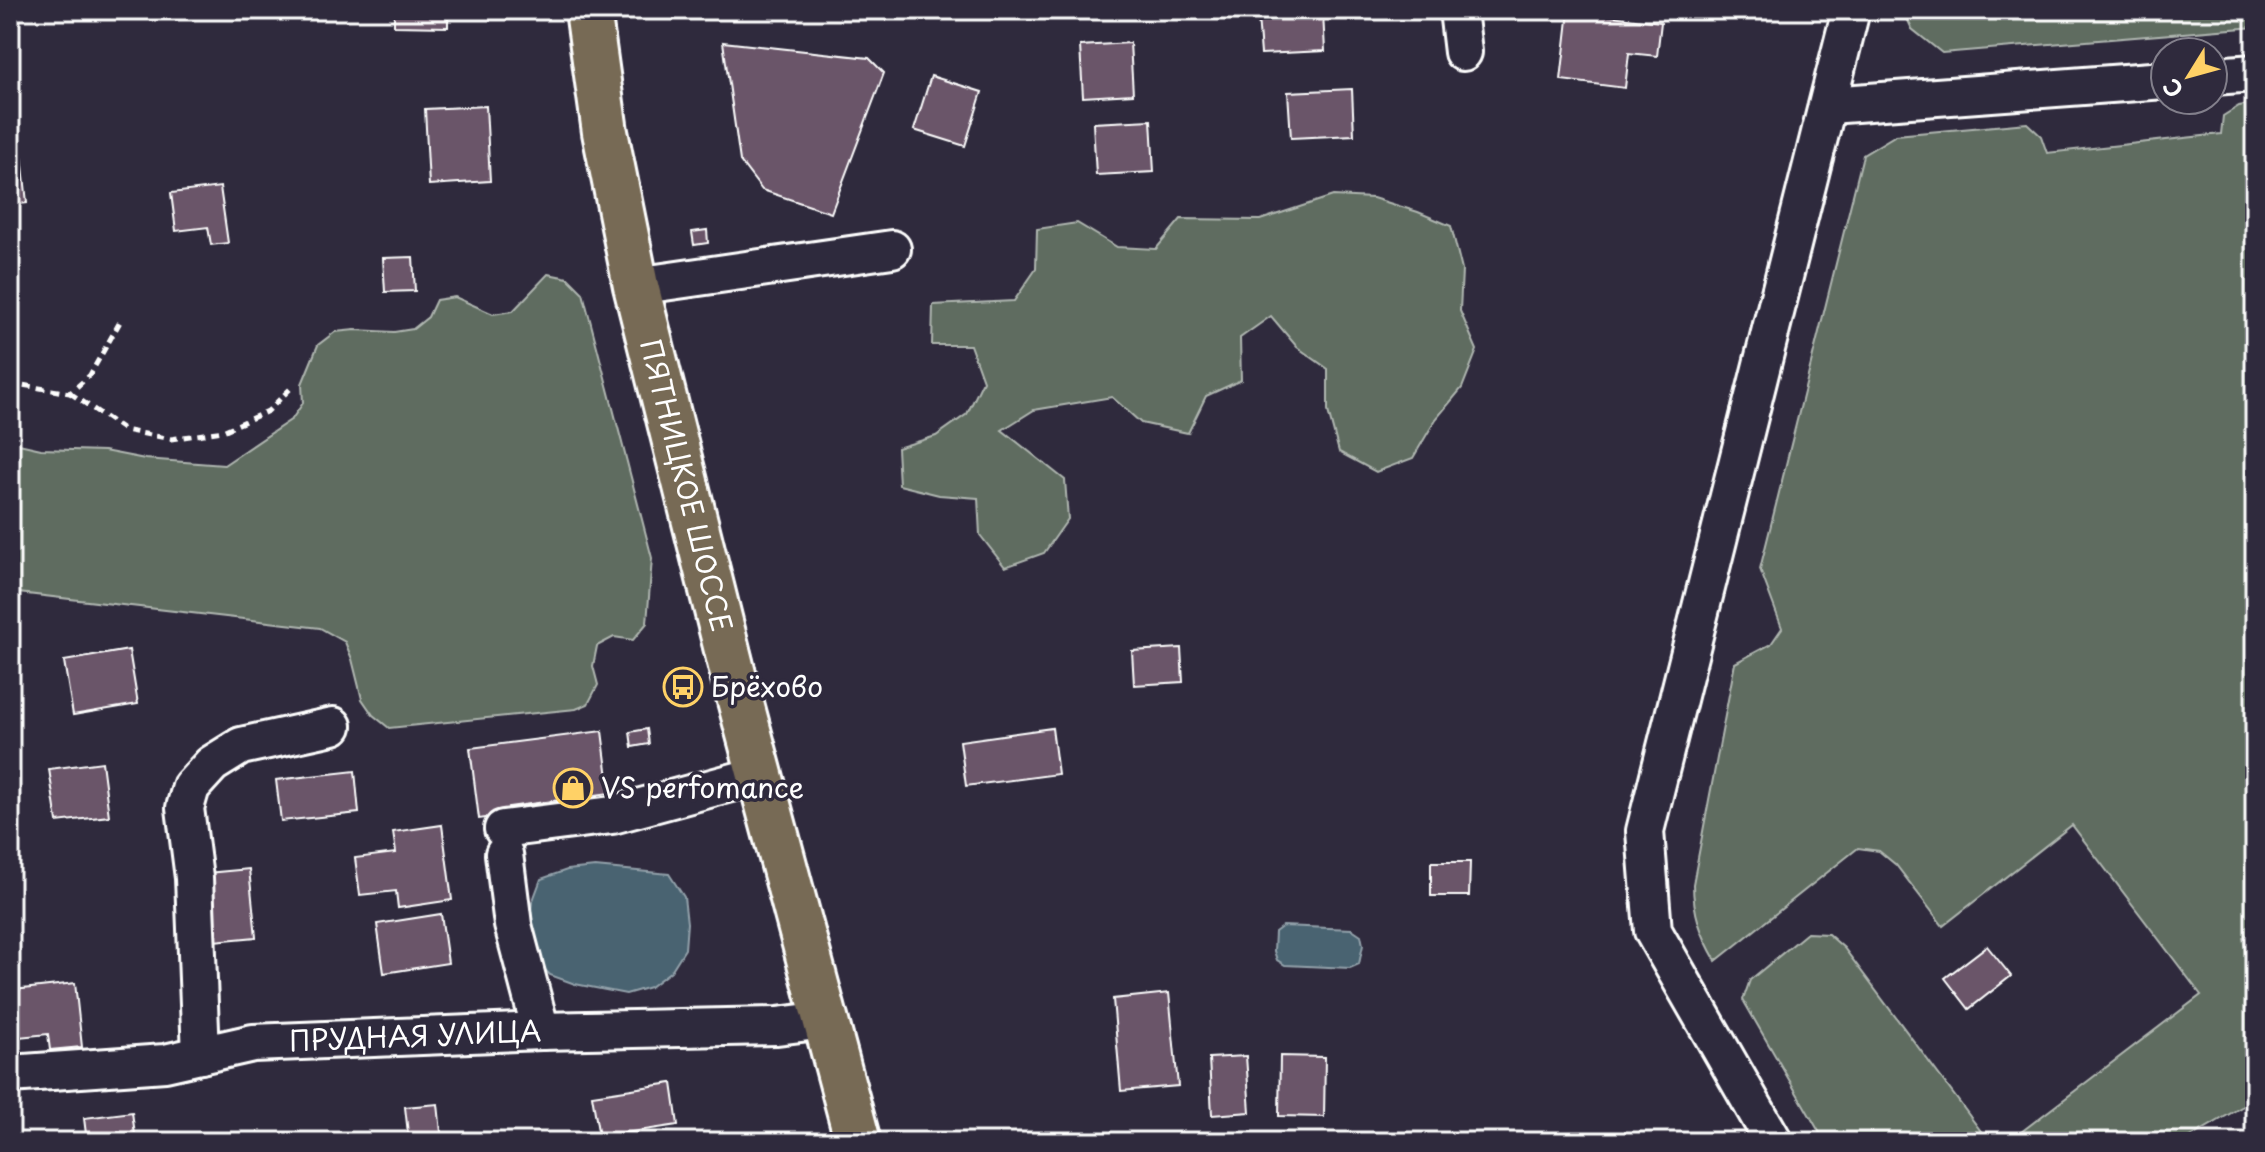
<svg xmlns="http://www.w3.org/2000/svg" width="2265" height="1152" font-family="'Playpen Sans',sans-serif">
<rect width="100%" height="100%" fill="#2f2a3d"/>
<filter id="ink" filterUnits="userSpaceOnUse"><feTurbulence type="fractalNoise" baseFrequency=".0125" numOctaves="2"/><feDisplacementMap in="SourceGraphic" scale="16" xChannelSelector="R" yChannelSelector="G"/><feConvolveMatrix kernelMatrix="1 2 1 2 8 2 1 2 1" color-interpolation-filters="sRGB"/></filter>
<g filter="url(#ink)">
<g fill="#5f6c61" stroke="#afb6b0" stroke-width="2">
<path d="M1903 10H2255V27L1942 53 1912 29Z"/>
<path d="M2255 103V929L2243 938 2255 1000V1099L2182 1142H2008L2201 995 2072 825 1943 926 1896 865 1879 851 1858 848 1716 961C1701 935 1693 913 1693 884L1735 663 1771 644 1782 628 1760 569 1863 155 1896 135 2027 123 2041 136 2047 153 2221 134 2223 116 2239 106Z"/>
<path d="M1333 196 1373 198 1418 212 1451 226 1462 270 1460 311 1477 350 1462 388 1436 419 1413 458 1376 472 1339 452 1328 411V369L1297 347 1271 316 1240 338 1241 380 1206 396 1188 433 1141 423 1112 397 1034 410 1002 430 1065 480 1068 519 1044 553 1005 567 980 535 978 498 939 495 899 485 897 448 936 436 967 414 983 381 970 345H932L933 305 1014 301 1036 269 1037 229 1077 223 1117 247 1156 249 1181 219 1260 220Z"/>
<path d="M548 274 568 278 583 293 652 558 647 623 633 640 614 637 597 646 593 666 598 685 588 704 576 709 389 728 373 715 362 699 352 659 345 642 320 628 10 592V442L41 449 104 451 145 459 224 465 292 419 303 403 302 384 318 345 335 332 355 330 394 332 413 329 428 317 436 300 455 297 493 314 513 311Z"/>
<path d="M1807 933 1828 934 1844 948 1989 1142H1825L1743 1000 1750 980Z"/>
</g>
<g fill="#4a6371" stroke="#92a1aa" stroke-width="2">
<path d="M595 867 669 874 684 897 687 923 685 949 671 971 650 987 626 994 575 984 550 975 532 956 529 928 532 903 541 879 567 870Z"/>
<path d="M1283 926 1352 929 1361 935 1363 945 1359 964 1350 968 1285 965 1277 960 1274 951 1275 932Z"/>
</g>
<g fill="#6a5569" stroke="#fff" stroke-width="2">
<path d="M394 10H448V27L394 26Z"/>
<path d="M1569 11 1661 22 1657 56 1629 53 1625 88 1561 80Z"/>
<path d="M1323 13 1325 51 1261 54 1258 17Z"/>
<path d="M723 42 869 58 884 73 831 213 762 190 740 161Z"/>
<path d="M1130 43 1133 94 1083 97 1080 46Z"/>
<path d="M931 76 982 92 965 146 914 130Z"/>
<path d="M1352 89 1354 135 1291 138 1288 92Z"/>
<path d="M486 106 490 181 429 185 425 109Z"/>
<path d="M1151 120 1154 172 1096 175 1093 123Z"/>
<path d="M22 156 27 203 10 205V157Z"/>
<path d="M220 187 228 243 211 245 208 227 176 231 171 193Z"/>
<path d="M707 230 708 243 694 245 692 232Z"/>
<path d="M413 257 415 291 385 292 383 258Z"/>
<path d="M1181 648 1183 682 1134 685 1132 651Z"/>
<path d="M129 650 138 704 73 715 64 661Z"/>
<path d="M1052 728 1058 774 966 786 960 741Z"/>
<path d="M647 729 649 744 632 747 630 732Z"/>
<path d="M602 731 610 793 508 807 509 815 479 819 470 748Z"/>
<path d="M102 762 109 816 57 822 49 769Z"/>
<path d="M355 771 359 813 281 821 276 780Z"/>
<path d="M442 825 452 900 398 908 396 891 360 895 355 858 396 853 393 832Z"/>
<path d="M1431 862H1470L1469 896H1431Z"/>
<path d="M249 869 256 937 214 941 207 873Z"/>
<path d="M441 914 448 963 384 973 377 924Z"/>
<path d="M1987 946 2011 976 1969 1009 1945 978Z"/>
<path d="M75 983 82 1047 50 1050 48 1034 19 1037 14 990Z"/>
<path d="M1169 993 1178 1086 1121 1091 1113 999Z"/>
<path d="M1246 1056 1250 1112 1212 1115 1209 1058Z"/>
<path d="M1280 1056 1325 1057 1324 1117 1279 1116Z"/>
<path d="M672 1083 678 1125 599 1137 592 1095Z"/>
<path d="M438 1104 442 1142H409L405 1107Z"/>
<path d="M132 1112 136 1142H87L84 1118Z"/>
</g>
<g fill="none" stroke-linecap="round" stroke-linejoin="round">
<g stroke="#fff" stroke-width="42">
<g id="minor">
<path d="M1458 10 1463 52"/>
<path d="M2213 76 2255 73"/>
<path d="M1829 105 2165 80"/>
<path d="M636 286 892 249"/>
<path d="M503 829 612 815 760 775"/>
<path d="M504 854 513 925 541 1031"/>
<path d="M201 1055 194 878 185 808 191 787 212 764 241 746 333 726"/>
<path id="s1" d="M10 1074 165 1063 253 1043 541 1031 777 1026 825 1020"/>
<path d="M1774 1142 1653 931 1645 831 1851 10"/>
</g>
</g>
<g stroke="#fff" stroke-width="50">
<g id="major">
<path id="s2" d="M588 10 605 132 636 286 733 674 858 1142"/>
</g>
</g>
<g stroke="#fff" stroke-width="5" stroke-dasharray="8 6" stroke-linecap="butt">
<path d="M10 383 70 393 90 375 121 320"/>
<path d="M70 393 124 430 171 439 223 431 268 411 290 389"/>
</g>
<use href="#minor" stroke="#2f2a3d" stroke-width="36"/>
<use href="#major" stroke="#776a54" stroke-width="44"/>
</g>
</g>
<defs>
<g id="bus-ring" transform="scale(2)"><circle r="9.5" fill="#2f2a3d" stroke="#ffd166" stroke-width="1.5"/><path d="M-5-6H5V4H4V6H2V4H-2V6H-4V4H-5ZM-3.5-4V0h7V-4ZM-3.5 1.2v1.5H-2V1.2ZM2 1.2v1.5H3.5V1.2Z" fill="#ffd166"/></g>
<g id="shop-ring" transform="scale(2)"><circle r="9.5" fill="#2f2a3d" stroke="#ffd166" stroke-width="1.5"/><path d="M-5-2.5h2.3a2.7 3.5 0 0 1 5.4 0H5L5.5 6h-11ZM-1.5-2.5h3a1.5 2.3 0 0 0-3 0Z" fill="#ffd166"/></g>
</defs>
<g fill-rule="evenodd">
<use href="#bus-ring" x="683" y="687"/>
<use href="#shop-ring" x="573" y="788"/>
</g>
<g text-anchor="middle" stroke-width="7" stroke-linejoin="round" paint-order="stroke">
<g font-size="28" fill="#fff" stroke="#2f2a3d">
<text dy="10" stroke="none"><textPath href="#s2" startOffset="486">ПЯТНИЦКОЕ ШОССЕ</textPath></text>
<text dy="10" stroke="none"><textPath href="#s1" startOffset="408">ПРУДНАЯ УЛИЦА</textPath></text>
</g>
<g font-size="28" fill="#fff" stroke="#2f2a3d" text-anchor="start">
<text x="711" y="697">Брёхово</text>
<text x="601" y="798">VS perfomance</text>
</g>
</g>
<rect width="2265" height="1152" fill="none" stroke="#2f2a3d" stroke-width="40"/>
<rect x="20" y="20" width="2225" height="1112" fill="none" stroke="#fff" stroke-width="3" filter="url(#ink)"/>
<g transform="translate(2189 76) rotate(233)"><circle r="38" fill="#2f2a3d" stroke="#827f8b" stroke-width="2"/>
<path d="M0-6L14 30L0 20L-14 30Z" fill="#ffd166"/>
<text y="-12" font-size="22" font-weight="bold" text-anchor="middle" fill="#ffffff">С</text>
</g>
</svg>
